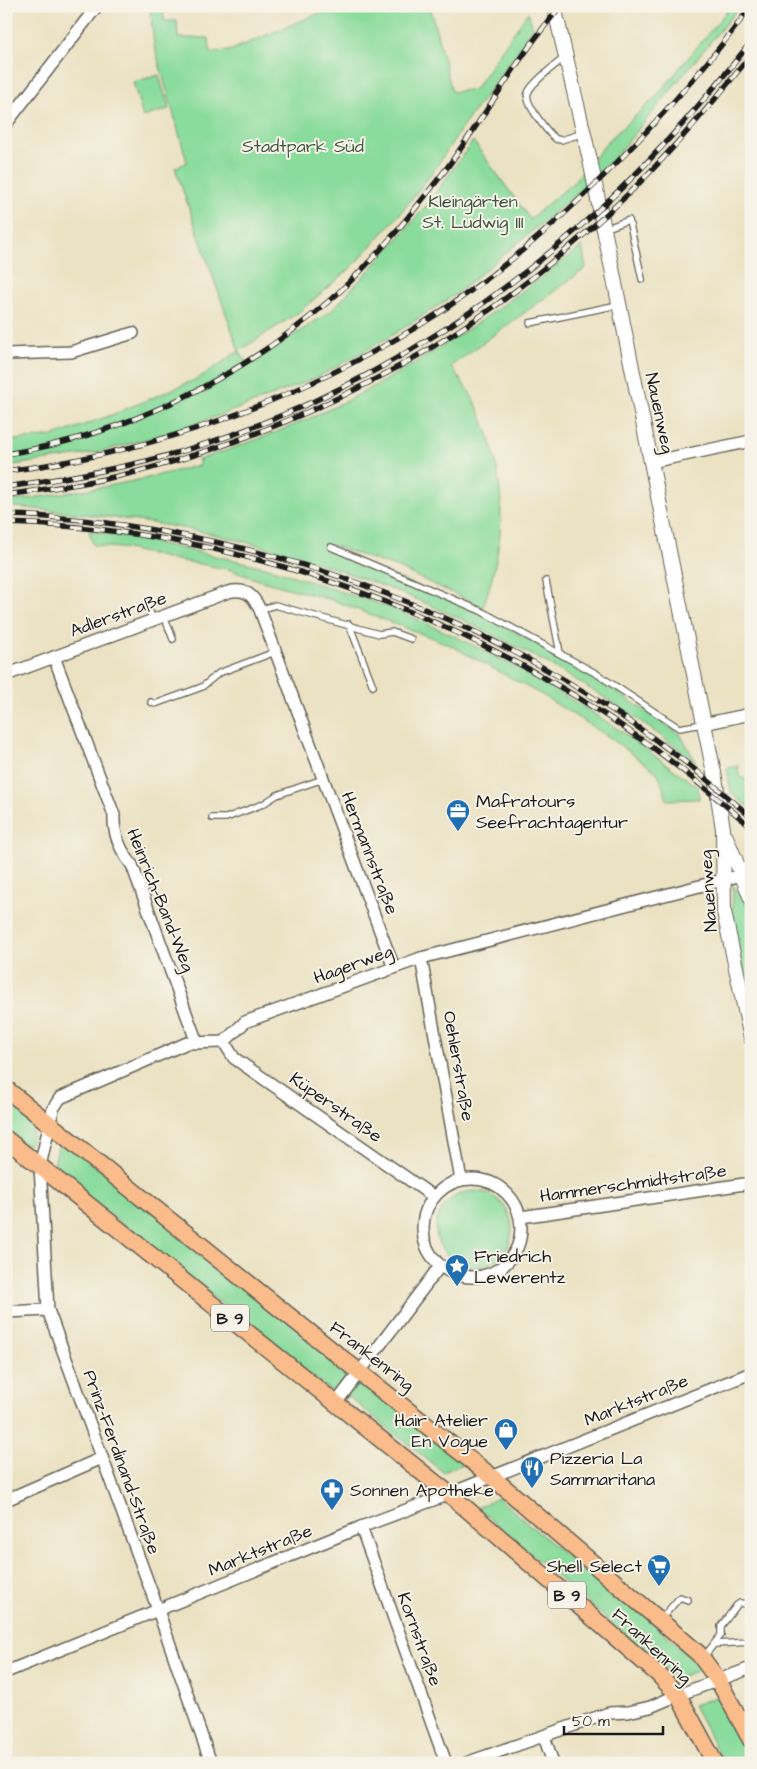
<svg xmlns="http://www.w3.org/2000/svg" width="757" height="1769" font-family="'Architects Daughter',sans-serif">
<rect width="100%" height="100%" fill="#f7f3e8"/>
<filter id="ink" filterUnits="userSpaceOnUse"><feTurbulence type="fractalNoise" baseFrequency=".02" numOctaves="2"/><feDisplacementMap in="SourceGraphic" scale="10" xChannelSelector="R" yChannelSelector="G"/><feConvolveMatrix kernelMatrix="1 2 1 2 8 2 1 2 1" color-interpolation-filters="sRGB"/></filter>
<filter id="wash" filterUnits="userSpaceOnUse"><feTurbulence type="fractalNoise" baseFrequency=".0096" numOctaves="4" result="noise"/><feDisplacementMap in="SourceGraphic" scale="20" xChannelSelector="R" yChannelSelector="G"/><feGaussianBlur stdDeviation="1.12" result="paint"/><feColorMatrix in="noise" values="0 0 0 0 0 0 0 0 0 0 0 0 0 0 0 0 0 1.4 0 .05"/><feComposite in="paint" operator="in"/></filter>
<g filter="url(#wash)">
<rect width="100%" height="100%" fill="#ebe2c3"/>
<g fill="#8adc9c" stroke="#537c5c">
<path d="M150 6H163L164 21H177L178 38H209L210 52 229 51 336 6H430L452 92 475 89 528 12 533 27 515 55 459 132 433 172 399 215 352 267 299 312 239 351 248 365 331 311 385 253 427 205 473 141 530 219 574 182 610 139 655 98 731 6H740L619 153 577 194 455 295 383 341 318 377 256 402 179 430 96 453 6 466V441L54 436 114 414 199 378 239 351 175 168 187 162 154 45Z"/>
<path d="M159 75 169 109 143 117 133 82Z"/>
<path d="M582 246 586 268 451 366C460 380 473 395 479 411 508 477 507 540 483 607L398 568 331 545 330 550 435 593 490 618 587 672 680 734 696 762C672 744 648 726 622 709 505 632 374 574 238 540 162 521 84 514 6 506V502L109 486 143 479 200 465 198 460C239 446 280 432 319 414 414 370 500 310 582 246Z"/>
<path d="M89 531 131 537 269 568 394 609 457 637 514 666 582 706 615 727 698 787 699 799 667 800 658 773 609 737 542 695 448 644 332 600 258 580 228 569 171 559 127 549 93 545Z"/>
<path d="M738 766 739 776 751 782V809L731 793 727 768Z"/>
<path d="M733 885 748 907 751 921V1009L732 917Z"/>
<path d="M6 1095 34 1117 32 1137 29 1145 21 1143 6 1131Z"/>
<path d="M60 1138 466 1463 443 1472 350 1398 330 1390 53 1169Z"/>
<circle cx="474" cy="1229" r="38"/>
<path d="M498 1498 579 1567 599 1576 622 1594 703 1669 676 1678 490 1519 478 1507Z"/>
<path d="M719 1696 751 1756V1763H724L693 1705Z"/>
</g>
</g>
<g filter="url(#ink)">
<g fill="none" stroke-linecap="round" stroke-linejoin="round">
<g stroke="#646156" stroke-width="8">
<g id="service">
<path d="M564 58C555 65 531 83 528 93 524 103 548 133 556 139L561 140 584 133"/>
<path d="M604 229 629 220 642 279"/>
<path d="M530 323 618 305"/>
<path d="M331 547 481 611 597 674 679 728 703 724"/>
<path d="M546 581 560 653"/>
<path d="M148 607 153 620"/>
<path d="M260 610 275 605 379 634 392 632 411 639"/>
<path d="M164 616 173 639"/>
<path d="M349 624 373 686"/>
<path d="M151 702 155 704 202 687 219 673 275 652"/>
<path d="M212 818H226L263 804 277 795 323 779"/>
<path d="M661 1619 680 1597 688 1600"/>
<path d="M715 1644 751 1642"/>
<path d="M703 1658 721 1635V1626L737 1605 740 1603 746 1604 751 1607"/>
</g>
</g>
<g stroke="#646156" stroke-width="14">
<g id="minor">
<path d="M6 124 97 6"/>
<path d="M6 354 71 352 133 333"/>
<path d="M651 462 751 441"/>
<path d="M54 657 114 815C113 833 121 851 132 865L197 1043"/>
<path d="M6 675 228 592C245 588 253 594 260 610L394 968"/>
<path d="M703 724 751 714"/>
<path d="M421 958 461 1180"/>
<path d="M224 1042 234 1058 434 1197"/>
<circle cx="472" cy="1228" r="49"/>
<path d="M521 1217 751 1183"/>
<path d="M6 1312 48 1310"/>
<path d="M336 1403 440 1266"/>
<path d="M6 1500 102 1458"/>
<path d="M361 1527 446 1763"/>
<path d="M6 1672 361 1527 449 1494 751 1373"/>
<path d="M544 1736 553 1763"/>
<path d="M211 1763 153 1596 48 1310 40 1166 53 1109 60 1098 187 1043 224 1042 245 1022 421 958 742 875"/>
<path d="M466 1763 609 1713 628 1712 650 1707 678 1695 751 1668"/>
</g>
</g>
<g stroke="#646156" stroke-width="16">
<g id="tertiary">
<path d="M554 6 590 160 715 778 723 829 724 912 751 1038"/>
<path d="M726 837 751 898"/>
</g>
</g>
<g stroke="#646156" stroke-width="19">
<g id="primary">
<path d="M6 1089 359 1372 492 1477 699 1654 718 1680 751 1740"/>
<path d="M6 1139 454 1498 658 1674 678 1695 715 1763"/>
</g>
</g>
<use href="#service" stroke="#fff" stroke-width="5.5"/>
<use href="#minor" stroke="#fff" stroke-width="11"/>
<use href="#tertiary" stroke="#fff" stroke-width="14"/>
<use href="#primary" stroke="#f9bc8a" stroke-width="16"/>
<g stroke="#1c1c1c" stroke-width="5.5">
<g id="rail">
<path d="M6 454C128 435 244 376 336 295 376 258 410 216 443 173 484 119 517 57 561 6"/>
<path d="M6 471C151 453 290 403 415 328 501 276 578 205 646 132 683 92 719 51 751 6"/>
<path d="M6 487C54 480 101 472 147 461 304 421 456 336 577 229 641 174 698 109 751 42"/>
<path d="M6 495C55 488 104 481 151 468 269 435 381 384 482 315 532 281 579 240 623 199 669 155 711 105 751 55"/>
<path d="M6 515C61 516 116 523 170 533 349 565 522 640 668 749 697 770 724 794 751 817"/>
<path d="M6 523C232 528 462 612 645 742 682 768 717 798 751 827"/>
</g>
</g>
<use href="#rail" stroke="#f7f3e8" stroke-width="4" stroke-dasharray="11" stroke-linecap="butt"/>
</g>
</g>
<defs>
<g id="office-pin" transform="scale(1.25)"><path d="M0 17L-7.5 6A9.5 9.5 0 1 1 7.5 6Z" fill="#1f6fb2" stroke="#f7f3e8"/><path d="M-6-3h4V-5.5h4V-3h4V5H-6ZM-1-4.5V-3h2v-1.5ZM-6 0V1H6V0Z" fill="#fff"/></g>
<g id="sight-pin" transform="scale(1.25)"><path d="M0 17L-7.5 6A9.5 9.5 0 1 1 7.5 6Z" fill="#1f6fb2" stroke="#f7f3e8"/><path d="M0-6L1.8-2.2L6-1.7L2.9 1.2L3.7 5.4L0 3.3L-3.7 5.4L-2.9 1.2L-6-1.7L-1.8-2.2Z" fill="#fff"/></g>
<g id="shop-pin" transform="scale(1.25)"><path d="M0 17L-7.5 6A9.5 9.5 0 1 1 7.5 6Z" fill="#1f6fb2" stroke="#f7f3e8"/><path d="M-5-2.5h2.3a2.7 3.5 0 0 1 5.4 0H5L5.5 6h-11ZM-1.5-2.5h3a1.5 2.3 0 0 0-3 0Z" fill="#fff"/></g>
<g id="restaurant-pin" transform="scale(1.25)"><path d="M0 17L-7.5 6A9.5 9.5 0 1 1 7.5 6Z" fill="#1f6fb2" stroke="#f7f3e8"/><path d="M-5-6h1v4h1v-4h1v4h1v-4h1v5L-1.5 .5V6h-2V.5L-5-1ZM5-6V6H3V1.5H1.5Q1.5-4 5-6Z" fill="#fff"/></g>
<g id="pharmacy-pin" transform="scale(1.25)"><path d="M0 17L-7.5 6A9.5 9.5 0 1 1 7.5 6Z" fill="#1f6fb2" stroke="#f7f3e8"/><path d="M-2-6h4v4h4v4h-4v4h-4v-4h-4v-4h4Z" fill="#fff"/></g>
<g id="supermarket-pin" transform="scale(1.25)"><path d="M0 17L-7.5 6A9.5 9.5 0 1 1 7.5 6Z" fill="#1f6fb2" stroke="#f7f3e8"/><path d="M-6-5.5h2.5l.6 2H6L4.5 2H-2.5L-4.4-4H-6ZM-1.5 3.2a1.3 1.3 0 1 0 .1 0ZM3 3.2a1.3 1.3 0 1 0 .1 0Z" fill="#fff"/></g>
</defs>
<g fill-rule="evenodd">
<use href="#office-pin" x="458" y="811"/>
<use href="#sight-pin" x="457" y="1266"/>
<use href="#shop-pin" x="506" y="1430"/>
<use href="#restaurant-pin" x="532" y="1468"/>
<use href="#pharmacy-pin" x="332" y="1490"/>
<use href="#supermarket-pin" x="659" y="1566"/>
</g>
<g text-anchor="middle" stroke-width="4" stroke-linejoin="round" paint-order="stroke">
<g fill="#f7f3e8" stroke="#5e5c59" stroke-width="1">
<rect x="211" y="1304.5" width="38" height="27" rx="4"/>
<rect x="548" y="1581.5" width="38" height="27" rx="4"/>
</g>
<g font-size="16" font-weight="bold" fill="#1c1c1c">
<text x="230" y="1324">B 9</text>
<text x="567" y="1601">B 9</text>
</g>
<g font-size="18" fill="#3d5642" stroke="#f7f3e8">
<text x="303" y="152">Stadtpark Süd</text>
<text x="473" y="207">Kleingärten<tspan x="473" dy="21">St. Ludwig III</tspan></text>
</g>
<g font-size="18" fill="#1c1c1c" stroke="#f7f3e8">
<text transform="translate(660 413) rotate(78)" y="6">Nauenweg</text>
<text transform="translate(118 614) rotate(-20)" y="6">Adlerstraße</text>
<text transform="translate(370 853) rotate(69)" y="6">Hermannstraße</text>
<text transform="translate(708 891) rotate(-94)" y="6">Nauenweg</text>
<text transform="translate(161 900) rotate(68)" y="6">Heinrich-Band-Weg</text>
<text transform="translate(353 964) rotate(-20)" y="6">Hagerweg</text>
<text transform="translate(459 1066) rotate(80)" y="6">Oehlerstraße</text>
<text transform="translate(336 1107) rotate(35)" y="6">Küperstraße</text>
<text transform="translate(633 1183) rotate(-8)" y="6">Hammerschmidtstraße</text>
<text transform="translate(372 1356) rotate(38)" y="6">Frankenring</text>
<text transform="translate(636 1400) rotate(-22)" y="6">Marktstraße</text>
<text transform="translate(122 1462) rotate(70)" y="6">Prinz-Ferdinand-Straße</text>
<text transform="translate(260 1550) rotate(-22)" y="6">Marktstraße</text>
<text transform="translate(420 1639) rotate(70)" y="6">Kornstraße</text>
<text transform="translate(652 1646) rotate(43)" y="6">Frankenring</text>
</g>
<g font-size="18" fill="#1c1c1c" stroke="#f7f3e8" text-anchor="start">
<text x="476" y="807">Mafratours<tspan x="476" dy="21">Seefrachtagentur</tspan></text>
<text x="474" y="1262">Friedrich<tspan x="474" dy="21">Lewerentz</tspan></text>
<text x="488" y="1426" text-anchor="end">Hair Atelier<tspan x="488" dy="21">En Vogue</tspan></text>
<text x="550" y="1464">Pizzeria La<tspan x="550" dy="21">Sammaritana</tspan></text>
<text x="350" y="1496">Sonnen Apotheke</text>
<text x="642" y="1572" text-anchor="end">Shell Select</text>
</g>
</g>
<rect width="757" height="1769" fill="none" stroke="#f7f3e8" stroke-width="25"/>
<path d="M564 1726v8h99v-8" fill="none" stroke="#1c1c1c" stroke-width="2.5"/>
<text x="572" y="1726" font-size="15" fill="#1c1c1c" stroke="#f7f3e8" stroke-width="4" paint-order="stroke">50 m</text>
</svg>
